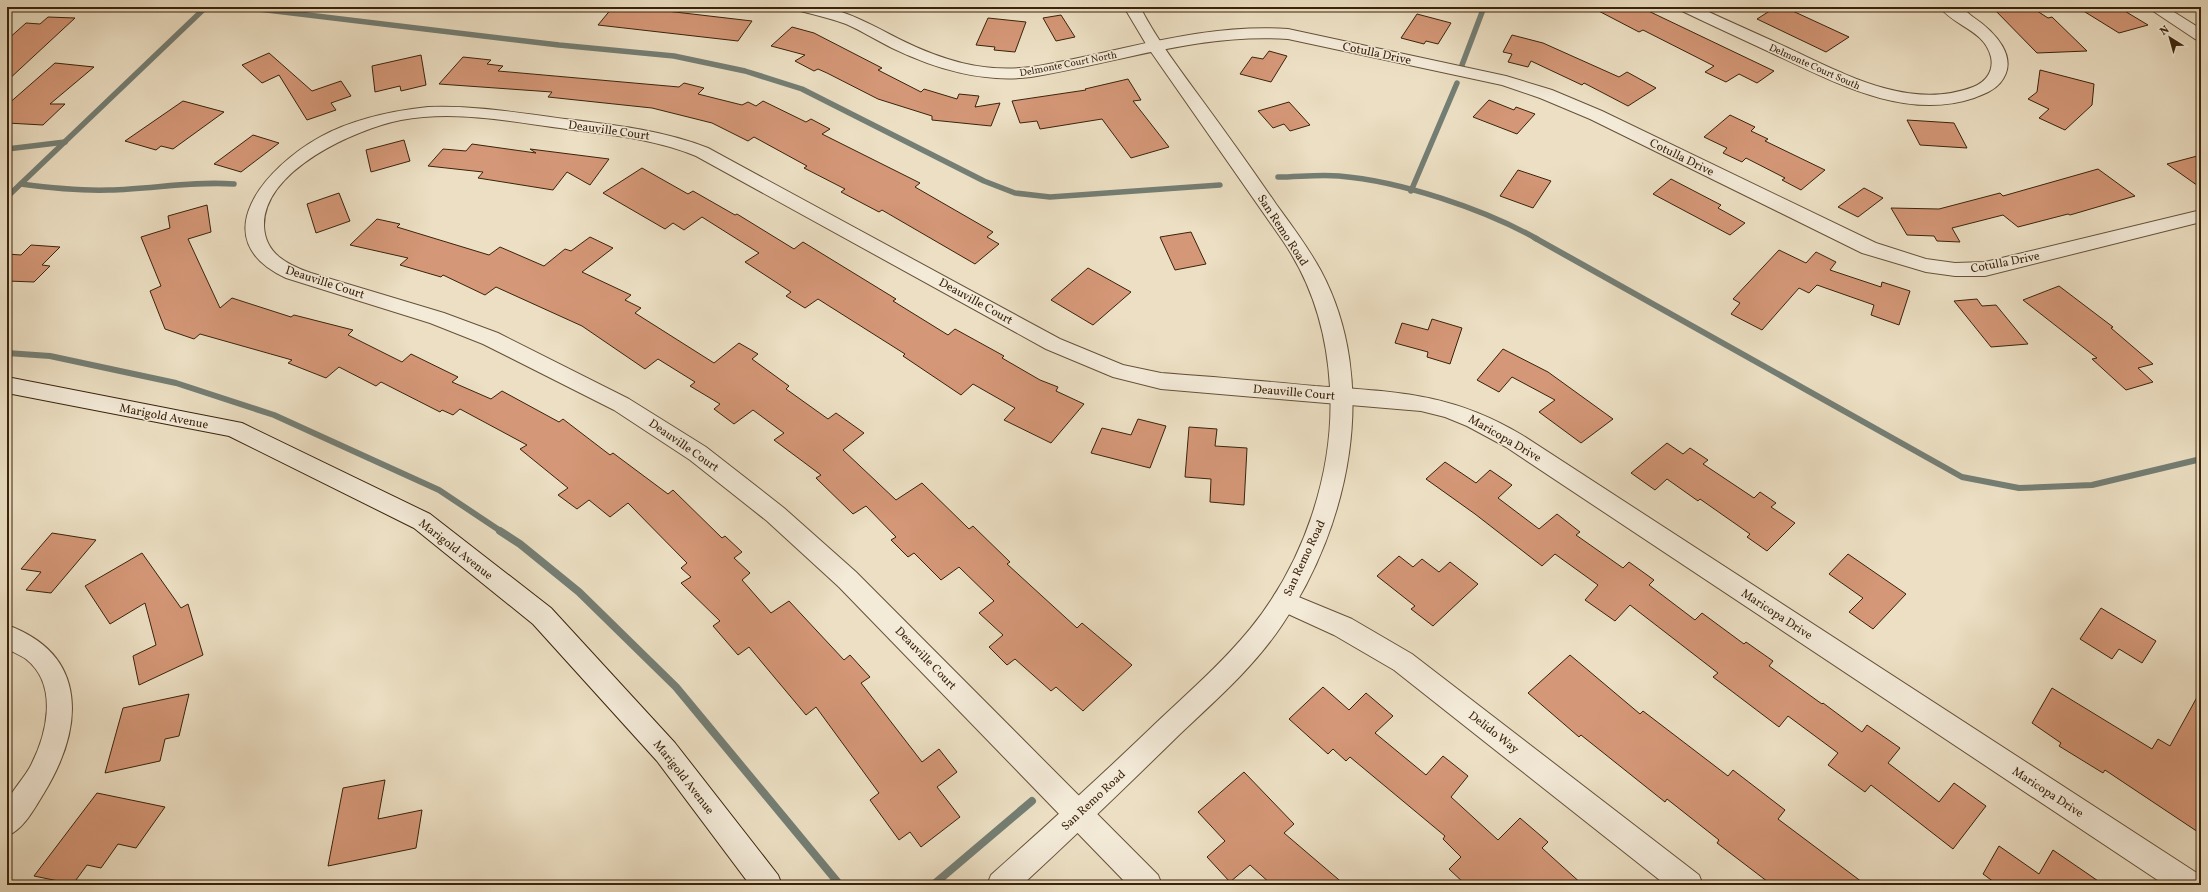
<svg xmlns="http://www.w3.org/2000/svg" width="2208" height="892" font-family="Vollkorn,serif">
<rect width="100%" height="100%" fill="#ecdfc3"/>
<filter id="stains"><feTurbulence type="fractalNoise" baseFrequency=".005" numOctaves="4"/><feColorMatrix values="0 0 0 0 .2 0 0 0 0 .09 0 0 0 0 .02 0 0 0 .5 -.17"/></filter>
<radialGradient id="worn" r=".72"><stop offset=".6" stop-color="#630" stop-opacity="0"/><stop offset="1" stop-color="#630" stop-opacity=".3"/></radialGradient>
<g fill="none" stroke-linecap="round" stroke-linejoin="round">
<g stroke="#747e74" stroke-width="5.5">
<path d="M241 7 559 45 674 56 745 71 802 89 984 181 1015 193 1050 197 1220 185"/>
<path d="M1462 65 1484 7"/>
<path d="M7 149 65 142"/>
<path d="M1278 177C1298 177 1319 174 1339 176 1400 181 1484 209 1537 239"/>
<path d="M21 184C51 188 79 191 109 190 152 189 191 181 234 184"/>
<path d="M1411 191 1457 83"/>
<path d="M7 197 206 7"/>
</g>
<g stroke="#747e74" stroke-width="6">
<path d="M1535 238 1962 477 2019 488 2092 485 2201 459"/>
<path d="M7 353 50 356 176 383 274 415 439 490 502 532"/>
</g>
<g stroke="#747e74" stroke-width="8">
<path d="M500 531 520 544 579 592 676 687 840 885"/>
<path d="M933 885 1032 801"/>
</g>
</g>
<g fill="#d49777" stroke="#3a230b">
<path d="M627 7H632L752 21 738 41 598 25 612 8 625 10Z"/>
<path d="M1591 7H1640L1774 71 1757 83 1739 74 1726 82 1705 72 1714 66 1643 30 1639 32Z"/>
<path d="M1776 7H1784L1849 37 1826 52 1757 19Z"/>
<path d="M1992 7H2031L2048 18 2052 17 2087 51 2037 53Z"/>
<path d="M2077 7H2118L2148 25 2119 33Z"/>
<path d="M1417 14 1451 23 1438 44 1426 41 1424 44 1401 38Z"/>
<path d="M1061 15 1075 37 1056 41 1043 18Z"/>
<path d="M48 17 75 18 7 81V40L26 23 40 24Z"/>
<path d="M988 18 1026 22 1015 52 994 50 995 47 976 45Z"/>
<path d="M792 27 814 33 882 68 878 70 921 92 924 89 957 99 959 94 979 96 975 107 1000 103 991 126 932 120V116L878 99 827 73 818 69 814 71 795 61 805 55 771 46Z"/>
<path d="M1512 35 1543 43 1619 77 1627 72 1656 88 1628 106 1584 83 1582 85 1531 61 1528 67 1508 62 1512 54 1503 52Z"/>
<path d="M1269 51 1287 56 1271 82 1240 74 1252 57 1263 59Z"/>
<path d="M269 53 312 91 341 81 351 96 331 103 336 110 307 120 279 75 262 83 242 65Z"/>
<path d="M421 55 426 85 401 91 400 86 375 92 372 66Z"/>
<path d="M463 57 491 60 487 64 503 66 498 71 679 87 684 83 704 88 698 94 742 105 748 102 756 106 763 101 806 122 811 119 830 129 822 134 920 183 915 187 993 232 987 237 999 244 975 264 882 210 879 212 841 192 845 189 804 168 807 166 754 137 748 141 712 123 652 108 548 97 552 92 439 84Z"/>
<path d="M55 63 94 67 50 104H65L43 125 7 123V105Z"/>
<path d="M2040 70 2094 84 2092 105 2065 130 2039 118 2049 109 2028 99 2037 92Z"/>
<path d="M1128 79 1141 100 1133 101 1169 147 1131 158 1102 119 1040 129 1037 121 1020 123 1012 101 1086 90 1085 89Z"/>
<path d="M1489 100 1514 110 1516 107 1535 114 1517 134 1473 117Z"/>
<path d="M183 101 224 112 173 149 161 146 156 150 125 141Z"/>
<path d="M1289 102 1310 125 1290 131 1284 124 1273 128 1258 111Z"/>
<path d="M1730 115 1755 127 1751 131 1768 139 1765 141 1825 170 1801 190 1782 180 1785 178 1746 158 1742 162 1723 153 1727 148 1704 137Z"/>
<path d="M1907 120 1954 123 1967 148 1920 145Z"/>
<path d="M253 135 279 143 241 172 214 164Z"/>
<path d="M404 140 410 161 371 172 366 150Z"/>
<path d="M472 144 536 153 530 149 609 159 590 185 567 172 553 190 478 178 483 172 428 166 443 149 466 151Z"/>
<path d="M2201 155V188L2167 164Z"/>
<path d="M642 168 688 194 693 191 735 215 737 214 794 249 803 242 896 299 893 301 948 335 955 329 1004 356 1002 358 1040 380 1058 387 1056 391 1084 404 1051 443 1004 420 1015 408 973 384 961 395 903 356 905 354 818 299 805 308 786 296 791 292 745 262 759 253 702 217 684 230 673 223 665 229 603 193Z"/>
<path d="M2098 169 2135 196 2070 215 2068 214 2018 227 2003 215 1952 228 1960 242 1937 241 1934 236 1907 235 1891 208 1939 209 2000 193 2003 196Z"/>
<path d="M1518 170 1551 181 1533 208 1500 196Z"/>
<path d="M1671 179 1721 205 1718 208 1745 223 1730 235 1653 194Z"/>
<path d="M1864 188 1883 198 1858 217 1838 207Z"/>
<path d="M339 193 350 221 316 233 307 204Z"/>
<path d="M207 205 211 232 188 239 220 308 232 298 291 317 294 315 353 330 348 335 402 362 411 354 458 377 452 382 491 399 502 391 559 422 563 419 610 455 613 453 668 494 673 490 722 538 725 536 742 552 734 558 750 573 742 580 771 613 789 601 844 660 850 655 870 677 861 683 922 762 939 749 957 772 937 787 960 817 921 847 910 832 899 840 870 800 879 793 816 707 806 715 749 647 738 655 713 626 720 621 681 583 691 577 681 568 687 563 628 503 610 517 589 500 577 509 558 495 568 488 520 449 527 445 460 409 453 415 442 410 440 412 381 382 376 386 339 367 326 378 288 363 292 360 200 334 194 339 165 329 150 291 161 286 141 237 170 228 168 216Z"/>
<path d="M377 219 400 224 397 227 489 255 500 247 544 266 565 249 571 251 590 237 613 248 582 272 631 295 625 300 641 308 635 313 714 363 739 343 758 354 752 359 789 386 786 389 828 419 836 413 864 433 843 450 896 500 922 483 969 529 973 526 1010 562 1007 564 1077 628 1082 623 1132 665 1083 711 1056 687 1051 691 1015 659 1007 665 989 647 1003 635 979 613 994 601 959 567 941 580 914 553 908 557 891 540 896 537 866 506 853 514 816 478 821 475 774 440 784 433 753 410 734 424 714 409 720 404 690 386 695 382 658 359 645 369 582 326 496 287 485 295 443 275 441 277 400 265 408 258 350 245Z"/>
<path d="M1191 232 1206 264 1175 270 1160 237Z"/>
<path d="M31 245 60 247 42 265 50 266 34 282 7 281V254L21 255Z"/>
<path d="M1779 250 1806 263 1816 252 1836 262 1830 270 1881 287 1882 282 1910 291 1899 325 1871 315 1874 305 1817 285 1809 293 1799 288 1762 330 1731 314 1740 303 1733 299Z"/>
<path d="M1088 268 1131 292 1093 325 1051 300Z"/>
<path d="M2059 286 2113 327 2111 328 2153 364 2138 368 2153 382 2126 390 2092 359 2097 358 2023 300Z"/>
<path d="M1977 299 1982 306 1996 305 2028 344 1991 347 1954 301Z"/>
<path d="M1432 319 1462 328 1450 364 1427 357 1428 352 1395 343 1402 323 1428 330Z"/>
<path d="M1503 349 1548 372 1613 419 1581 443 1539 412 1555 400 1512 377 1499 392 1477 380Z"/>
<path d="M1138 419 1166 426 1150 468 1091 453 1102 428 1131 435Z"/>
<path d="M1189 427 1217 429 1215 446 1247 448 1244 505 1210 502 1211 479 1185 477Z"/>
<path d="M1667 443 1683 454 1690 448 1708 460 1703 464 1754 498 1760 492 1776 503 1771 507 1795 523 1767 551 1747 537 1750 534 1700 499 1698 501 1667 479 1655 490 1631 473Z"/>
<path d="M1445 462 1476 483 1490 470 1512 485 1498 498 1539 529 1557 514 1580 532 1576 535 1623 568 1629 562 1654 580 1649 585 1695 620 1702 613 1744 644 1746 642 1773 661 1769 666 1822 704 1823 703 1862 732 1867 725 1900 748 1888 763 1939 802 1954 783 1986 806 1953 849 1871 785 1865 792 1828 765 1838 753 1788 716 1779 727 1713 677 1718 673 1630 605 1615 621 1585 600 1598 585 1555 554 1542 566 1475 514 1426 479Z"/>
<path d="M52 533 96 540 51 593 26 590 41 572 21 569Z"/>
<path d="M142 553 181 608 188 604 203 655 139 685 133 656 156 645 145 603 110 624 85 586Z"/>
<path d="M1848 554 1906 594 1873 629 1849 612 1863 598 1829 574Z"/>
<path d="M1399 556 1413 567 1422 559 1439 572 1450 562 1478 584 1433 626 1411 609 1415 606 1377 576Z"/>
<path d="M2101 608 2156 641 2142 663 2119 649 2112 659 2080 639Z"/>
<path d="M1570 655 1640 714 1643 711 1728 776 1733 770 1785 810 1778 819 1866 885H1772L1717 843 1719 840 1667 799 1665 802 1581 735 1579 737 1528 693Z"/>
<path d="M1323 687 1349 710 1366 693 1393 716 1375 733 1426 775 1443 756 1468 776 1451 797 1498 840 1520 818 1548 842 1542 848 1583 885H1466L1449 869 1461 857 1443 839 1445 836 1350 757 1346 761 1333 749 1328 754 1289 719Z"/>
<path d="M2052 688 2152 749 2158 739 2170 746 2201 690V834L2105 770 2103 773 2059 746 2061 743 2032 723Z"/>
<path d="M189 694 179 736 165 739 160 761 105 773 123 708Z"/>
<path d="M1244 772 1294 824 1284 833 1345 885H1272L1250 865 1230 882 1207 857 1225 841 1198 812Z"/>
<path d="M385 780 378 819 422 810 416 848 328 866 343 788Z"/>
<path d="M97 793 165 807 136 848 118 844 101 868 87 865 73 884 34 876Z"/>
<path d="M1999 846 2039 874 2053 850 2104 885H1998L1983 874Z"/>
</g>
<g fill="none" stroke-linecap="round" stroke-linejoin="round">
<g stroke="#665239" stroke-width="2">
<g id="minor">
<path d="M793 7C803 7 814 6 824 7 851 13 874 26 899 39 941 60 983 73 1031 67 1118 53 1198 23 1288 29L1506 76 1552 90 1602 111 1876 243 1926 259 1955 263 1985 262 2201 210V222L1985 276H1955L1926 272 1862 253 1590 119 1540 98 1502 85 1288 39C1197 33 1118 63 1031 77 982 83 936 69 892 48 876 40 862 31 846 24 829 18 812 14 796 10Z"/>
<path d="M1677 7H1698C1728 21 1758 34 1788 48 1844 74 1910 111 1973 87 1986 82 1994 71 1991 57 1985 30 1953 26 1940 7 1946 7 1953 6 1958 7 1963 8 1969 14 1973 17 1994 31 2021 58 2000 83 1993 91 1984 94 1974 98 1906 121 1836 83 1776 55 1744 40 1711 25 1680 10Z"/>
<path d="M2147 7H2166L2201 29V41L2195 39Z"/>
<path d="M428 107C474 105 519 113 565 119 614 125 662 130 708 148L1060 339 1123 365 1161 373C1212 377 1264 381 1315 386 1395 392 1450 392 1522 435L2200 875 2201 885H2165L1506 447 1467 426 1445 417 1421 411 1161 389 1113 377 1046 349 696 156C652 138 607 135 560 128 508 121 454 110 401 120 356 129 263 170 264 226 265 254 288 265 311 273L444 313 498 333 629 399 706 447 784 508 856 572 1158 875 1162 885H1128L839 587 767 521 690 460 614 410 483 344 430 323 286 278C202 239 266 167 320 137 353 119 391 111 428 107Z"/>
<path d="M1284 591 1352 619 1412 654 1699 875 1703 885H1666L1394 670 1334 635 1275 608 1272 601 1275 594Z"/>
<path d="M7 625C90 655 83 729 44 793 34 809 24 829 7 836 7 828 5 806 8 800 14 788 24 778 30 767 47 735 59 685 26 659 20 655 13 652 7 649Z"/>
</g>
</g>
<g stroke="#665239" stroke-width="2">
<path id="tertiary" d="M1124 7H1140C1157 40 1180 70 1202 100 1227 134 1252 169 1276 204 1292 226 1308 247 1321 271 1380 382 1350 525 1282 625 1254 667 1216 700 1180 734 1128 785 1076 835 1022 885H987L991 875C1047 825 1103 774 1157 722 1189 692 1222 663 1250 629 1304 563 1335 471 1330 387 1327 334 1313 285 1283 241L1149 49Z"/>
</g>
<g stroke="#3a230b" stroke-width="2">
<path id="secondary" d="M7 377 242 423 430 514 551 608 675 743 778 875 782 885H750L657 761 533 624 414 528 229 436 7 393Z"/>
</g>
<use href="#minor" fill="#f3ead8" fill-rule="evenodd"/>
<use href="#tertiary" fill="#f3ead8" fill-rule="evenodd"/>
<use href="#secondary" fill="#f3ead8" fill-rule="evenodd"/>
</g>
<g text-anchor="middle" stroke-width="3" stroke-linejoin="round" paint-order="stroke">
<g font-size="10" fill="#3a230b" stroke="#f3ead8">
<text transform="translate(1068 63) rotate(-11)" y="4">Delmonte Court North</text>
<text transform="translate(1815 66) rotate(24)" y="4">Delmonte Court South</text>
</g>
<g font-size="12" fill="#3a230b" stroke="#f3ead8">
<text transform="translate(1377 53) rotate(12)" y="4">Cotulla Drive</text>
<text transform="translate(609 130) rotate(8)" y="4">Deauville Court</text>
<text transform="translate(1682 157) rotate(26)" y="4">Cotulla Drive</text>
<text transform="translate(1283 230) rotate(57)" y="4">San Remo Road</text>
<text transform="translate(2005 262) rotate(-11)" y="4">Cotulla Drive</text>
<text transform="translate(325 282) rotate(18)" y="4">Deauville Court</text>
<text transform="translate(976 301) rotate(29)" y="4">Deauville Court</text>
<text transform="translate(1294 392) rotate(5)" y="4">Deauville Court</text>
<text transform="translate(164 416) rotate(11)" y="4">Marigold Avenue</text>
<text transform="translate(1505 438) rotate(30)" y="4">Maricopa Drive</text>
<text transform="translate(684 445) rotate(35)" y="4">Deauville Court</text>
<text transform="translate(456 549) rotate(38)" y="4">Marigold Avenue</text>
<text transform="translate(1304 558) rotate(-65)" y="4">San Remo Road</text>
<text transform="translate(1777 614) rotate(33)" y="4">Maricopa Drive</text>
<text transform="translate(926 658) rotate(46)" y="4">Deauville Court</text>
<text transform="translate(1494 732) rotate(38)" y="4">Delido Way</text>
<text transform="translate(684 777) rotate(52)" y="4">Marigold Avenue</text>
<text transform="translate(2048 792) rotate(33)" y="4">Maricopa Drive</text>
<text transform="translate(1093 800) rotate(-43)" y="4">San Remo Road</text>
</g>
</g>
<rect width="2208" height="892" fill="none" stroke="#ecdfc3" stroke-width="24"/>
<rect x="8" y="8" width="2192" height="876" fill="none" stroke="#3a230b" stroke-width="2"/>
<rect x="12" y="12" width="2184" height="868" fill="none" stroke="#3a230b"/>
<g transform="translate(2170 38) rotate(323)" stroke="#f3ead8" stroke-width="3" paint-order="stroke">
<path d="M0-3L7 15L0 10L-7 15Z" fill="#3a230b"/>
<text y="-6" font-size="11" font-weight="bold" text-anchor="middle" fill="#3a230b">N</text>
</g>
<rect width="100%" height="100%" filter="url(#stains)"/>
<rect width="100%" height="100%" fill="url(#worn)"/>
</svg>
